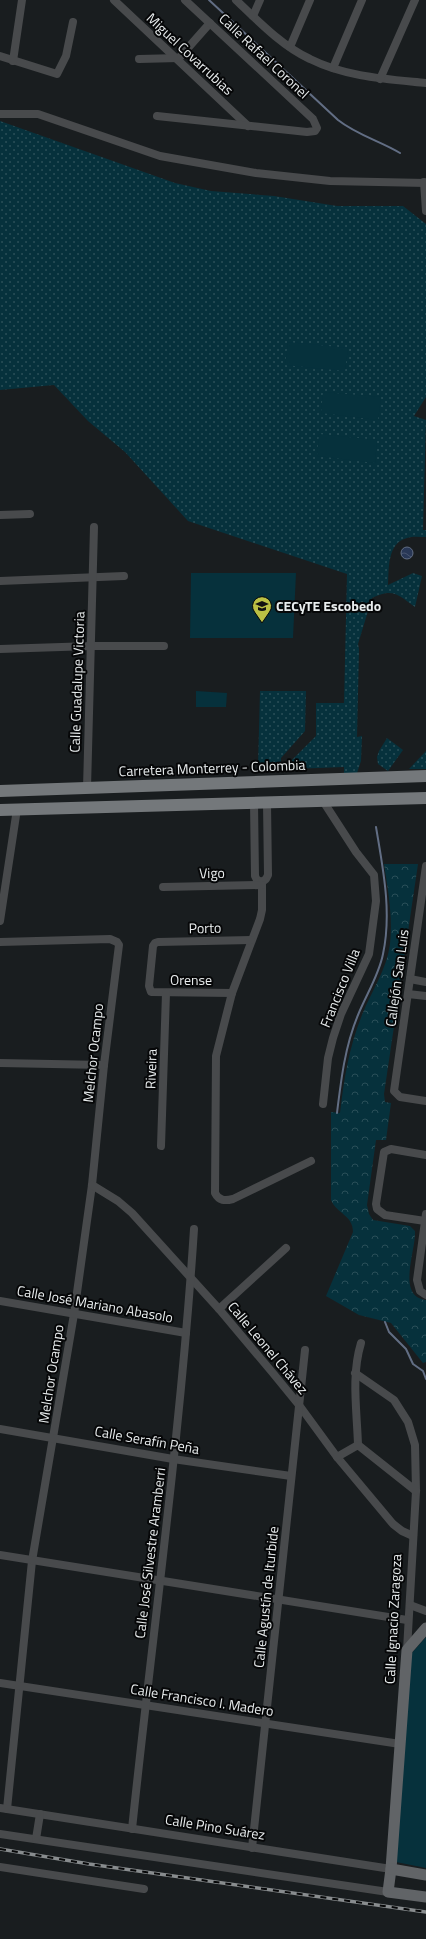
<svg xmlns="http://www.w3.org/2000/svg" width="426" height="1939" font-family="'Titillium Web',sans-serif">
<defs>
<pattern id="grass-dots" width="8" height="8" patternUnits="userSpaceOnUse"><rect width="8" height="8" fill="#06313c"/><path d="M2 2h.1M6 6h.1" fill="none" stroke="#2a4f58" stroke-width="1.8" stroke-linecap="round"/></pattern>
<pattern id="park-crowns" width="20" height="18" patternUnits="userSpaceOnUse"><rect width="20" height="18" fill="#06313c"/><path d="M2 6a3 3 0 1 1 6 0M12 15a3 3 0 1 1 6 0" fill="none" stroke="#2a4f58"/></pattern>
<pattern id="water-waves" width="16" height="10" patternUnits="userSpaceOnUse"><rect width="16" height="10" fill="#283756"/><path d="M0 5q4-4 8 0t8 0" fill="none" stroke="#47546f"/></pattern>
</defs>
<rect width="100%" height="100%" fill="#191d1f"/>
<g fill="url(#grass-dots)">
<path d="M0 121 175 183 211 191 274 196 337 206H403L426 224V397L414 416 426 420 423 530H426V537C420 537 412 536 407 538 387 543 389 569 388 585L413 573 422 576 415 607C397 594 393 588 372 598L358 644 359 649 357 737 362 736 361 761 357 773H344V767L291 769V761L316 736V703H344L347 574 188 521 125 452 88 421 54 385 0 390Z"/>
<path d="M260 691H306L305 731 281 758V768H258Z"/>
<path d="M387 738 403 750 388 771 378 764 377 757 379 751Z"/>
<path d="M426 751V769H409Z"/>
</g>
<path fill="url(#park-crowns)" d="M384 864H418L384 1094 385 1102 391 1103 386 1140H376L367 1205 369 1214 373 1220 410 1226 415 1231C416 1252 396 1296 426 1300V1362L423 1363 391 1323 359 1315 326 1296 353 1232C353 1215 337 1214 331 1200V1112L340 1113C344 1079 349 1047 362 1015 371 992 387 969 390 944 393 917 388 890 384 864Z"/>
<g fill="#06313c">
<path d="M288 342 348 348 345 371 285 365Z"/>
<path d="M323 392 381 397 378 420 321 413Z"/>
<path d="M319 434 377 440 375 463 317 456Z"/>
<path d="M191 573H296L293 638H190Z"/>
<path d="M196 691 227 693 226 707H196Z"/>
<path d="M426 1637V1868L396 1862 410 1655Z"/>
</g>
<circle fill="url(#water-waves)" stroke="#626e84" cx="407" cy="553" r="6"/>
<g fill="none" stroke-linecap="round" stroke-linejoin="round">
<g stroke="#626e84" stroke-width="2">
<path d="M209 0 338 120C357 135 380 141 400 153"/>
<path d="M337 1113C341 1080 345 1046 358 1015 366 995 379 975 383 954 392 912 383 869 376 827"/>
<path d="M385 1322 389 1332 406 1349 413 1364 423 1371 426 1379"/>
</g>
<g stroke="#484a4c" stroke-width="8">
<path d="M114 0 248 126"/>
<path d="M236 0C258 21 282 46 310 59 346 77 386 79 426 83"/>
<path d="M253 16 260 0"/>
<path d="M290 47 310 0"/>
<path d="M0 56 57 74 66 56 73 22"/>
<path d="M139 59 179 58 210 23"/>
<path d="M13 61 22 0"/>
<path d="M333 68 362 0"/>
<path d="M380 79 415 0"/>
<path d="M0 114H38L160 156 256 173 330 181 426 183"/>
<path d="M157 116 307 132 315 131 317 128 313 119 185 0"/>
<path d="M424 182 426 211"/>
<path d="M0 515 30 514"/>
<path d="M0 581 124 576"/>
<path d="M0 649 92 646H164"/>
<path d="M87 788 94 527"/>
<path d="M323 801 356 852 374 875 376 901 369 954 341 1014 333 1038 328 1058 323 1104"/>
<path d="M254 803 255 876 257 880 262 882"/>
<path d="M426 866 394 1091 400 1097 426 1101"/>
<path d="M262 882V910L260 919 232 993 216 1056 215 1193C219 1201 225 1201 233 1199L311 1161"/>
<path d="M262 882 266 879 268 875 267 803"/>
<path d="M163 887 262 885"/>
<path d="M0 921 17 809"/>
<path d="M0 942 110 939 117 942 119 945 104 1065 92 1185 74 1314 32 1561 7 1809"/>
<path d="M410 979 426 982"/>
<path d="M232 993 151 992 149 986 153 946 155 943 158 942 251 940"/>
<path d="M408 994 426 996"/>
<path d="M0 1063 104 1065"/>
<path d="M161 1146 166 993"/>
<path d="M92 1185 118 1201 132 1213 219 1309 272 1372 299 1405 337 1457 393 1524 402 1531 413 1536"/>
<path d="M426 1214 417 1280 420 1291 426 1295"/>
<path d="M425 1221 385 1215 377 1209 376 1204 384 1152 391 1149 426 1155"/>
<path d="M0 1301 186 1333"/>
<path d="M219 1309 286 1248"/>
<path d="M355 1373 394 1400 408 1422 415 1445 416 1491 407 1650"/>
<path d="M0 1429 173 1459 291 1476"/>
<path d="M358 1445C357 1411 351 1376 361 1343"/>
<path d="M337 1457 358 1445 416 1491"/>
<path d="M0 1555 407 1620"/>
<path d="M410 1605 426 1611"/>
<path d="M0 1683 400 1744"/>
<path d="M0 1808 391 1869"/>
<path d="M132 1829C153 1629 181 1430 194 1229"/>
<path d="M0 1834 388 1892"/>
<path d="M36 1839 40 1814"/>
<path d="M252 1848 305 1350"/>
<path d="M0 1867 144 1889"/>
</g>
<g stroke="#616467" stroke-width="11">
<path d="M426 1628 407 1650 391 1869 388 1892 426 1897"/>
<path d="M391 1869 426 1875"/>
</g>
<g stroke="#74787b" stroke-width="12">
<path d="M0 791 426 776"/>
<path d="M0 810 426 798"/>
</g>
<g stroke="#888c8e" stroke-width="3.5">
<path id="rail" d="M0 1849 89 1864 426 1912"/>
</g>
<use href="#rail" stroke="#060708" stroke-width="2" stroke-dasharray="6" stroke-linecap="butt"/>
</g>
<defs>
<g id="school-pin" transform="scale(1)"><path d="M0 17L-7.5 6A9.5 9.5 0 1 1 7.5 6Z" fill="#bbc044" stroke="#060708"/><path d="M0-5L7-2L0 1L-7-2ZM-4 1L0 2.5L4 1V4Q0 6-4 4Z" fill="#111"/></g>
</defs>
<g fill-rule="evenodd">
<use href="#school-pin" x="262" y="606"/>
</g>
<g text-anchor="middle" stroke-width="4" stroke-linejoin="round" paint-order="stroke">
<g font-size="14" fill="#e9edee" stroke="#060708">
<text transform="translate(190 54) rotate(43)" y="5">Miguel Covarrubias</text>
<text transform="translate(264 56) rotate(43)" y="5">Calle Rafael Coronel</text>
<text transform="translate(77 682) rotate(-88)" y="5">Calle Guadalupe Victoria</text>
<text transform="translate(212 768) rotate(-2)" y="5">Carretera Monterrey - Colombia</text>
<text transform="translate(212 873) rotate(-1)" y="5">Vigo</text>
<text transform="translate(205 928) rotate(-1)" y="5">Porto</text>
<text transform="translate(397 978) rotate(-82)" y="5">Callejón San Luis</text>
<text x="191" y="985">Orense</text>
<text transform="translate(340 988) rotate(-68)" y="5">Francisco Villa</text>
<text transform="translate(93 1053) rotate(-84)" y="5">Melchor Ocampo</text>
<text transform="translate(151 1069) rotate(-88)" y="5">Riveira</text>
<text transform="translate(95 1304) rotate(10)" y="5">Calle José Mariano Abasolo</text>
<text transform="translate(268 1348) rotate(50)" y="5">Calle Leonel Chávez</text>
<text transform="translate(51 1374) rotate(-81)" y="5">Melchor Ocampo</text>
<text transform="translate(147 1440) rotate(10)" y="5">Calle Serafín Peña</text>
<text transform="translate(150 1553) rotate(-83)" y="5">Calle José Silvestre Aramberri</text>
<text transform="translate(266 1597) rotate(-84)" y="5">Calle Agustín de Iturbide</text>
<text transform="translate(393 1619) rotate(-87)" y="5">Calle Ignacio Zaragoza</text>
<text transform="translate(202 1700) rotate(9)" y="5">Calle Francisco I. Madero</text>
<text transform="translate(215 1827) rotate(9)" y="5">Calle Pino Suárez</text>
</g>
<g font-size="14" font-weight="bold" fill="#e9edee" stroke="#060708" text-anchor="start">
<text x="276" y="611">CECyTE Escobedo</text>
</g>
</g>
</svg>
